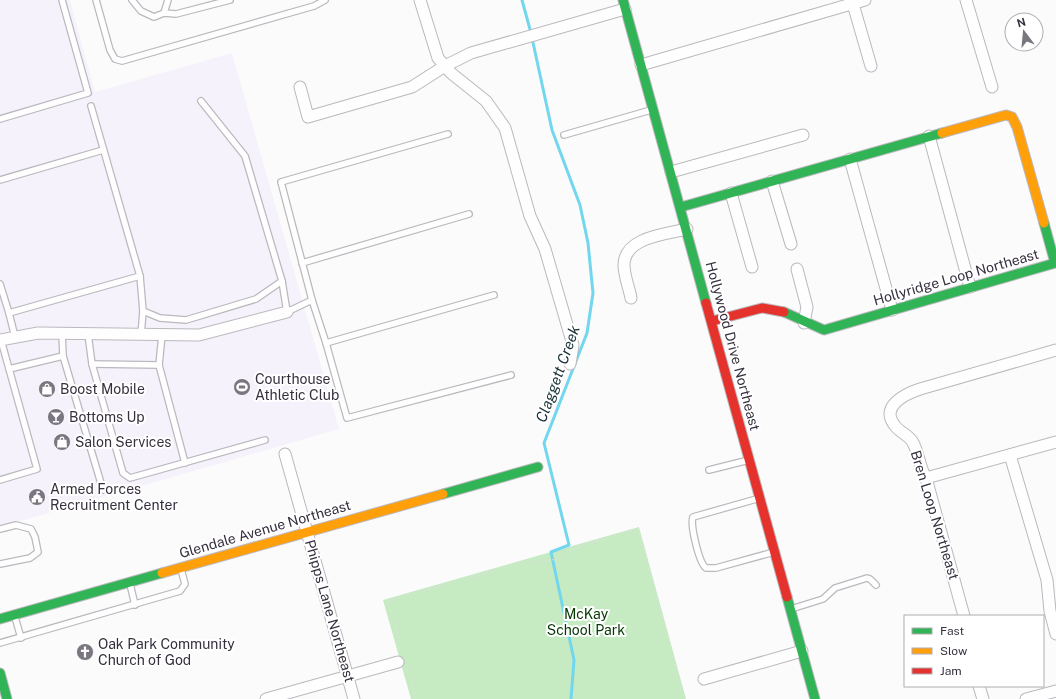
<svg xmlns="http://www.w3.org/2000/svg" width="1056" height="699" font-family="'Public Sans',sans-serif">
<rect width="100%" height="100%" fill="#fbfbfb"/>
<path fill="#f6f2fc" d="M0 0H70L95 92 232 53 339 429 0 527Z"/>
<path fill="#c6eac2" d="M639 527 686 699H411L383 600Z"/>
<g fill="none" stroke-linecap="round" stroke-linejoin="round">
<g stroke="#72d7ee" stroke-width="3">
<path d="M522 0 531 33"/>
<path d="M532 38 552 130 580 205 588 243 593 293 587 333 544 443 569 545 551 552 574 660 571 699"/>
</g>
<g stroke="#bbb8be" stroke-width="8">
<g id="lane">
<path d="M96 0 110 50 115 59 122 61 314 6 325 0"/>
<path d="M132 0 141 11 154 17 164 13 176 14 230 0"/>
<path d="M164 13 168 0"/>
<path d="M201 101 245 156 282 281 287 312 312 300 326 343 347 418 511 375"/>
<path d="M0 119 88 93 62 0"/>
<path d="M564 135 651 110"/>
<path d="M0 180 103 150"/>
<path d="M302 263 469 214"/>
<path d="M140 276 143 311 141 335"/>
<path d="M0 284 9 313"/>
<path d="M312 300 281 182 448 134"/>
<path d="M143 311 160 318 186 320 256 299 282 281"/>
<path d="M62 333 63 356 103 490"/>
<path d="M88 334 92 364 123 473 130 478 265 440"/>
<path d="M162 335 159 365 185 463"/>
<path d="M15 337 9 313 140 276 91 106"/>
<path d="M326 343 494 295"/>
<path d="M92 364 159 365"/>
<path d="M9 369 63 356"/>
<path d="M709 470 749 460"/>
<path d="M0 480 37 469 1 340"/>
<path d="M760 498 693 517C690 525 699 563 706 568H716L774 552"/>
<path d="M0 529 16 525 31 529 35 537 38 552 30 558 0 564"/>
<path d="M130 584 135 605"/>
<path d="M791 609 823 599 835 588 867 578 870 579 876 585"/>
<path d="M15 617 21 638"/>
<path d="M0 643 180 591 185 584 181 569"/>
</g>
</g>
<g stroke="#bbb8be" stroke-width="13">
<g id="street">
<path d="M420 0 438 58 451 73 486 101 505 128 530 216 545 249 573 345 570 364"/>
<path d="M966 0 992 87"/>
<path d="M853 4 871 66"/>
<path d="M641 65 865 0"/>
<path d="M300 87 308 117 412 87 445 66 471 53 625 9"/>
<path d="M929 136 970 287"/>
<path d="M850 159 892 310"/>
<path d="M671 172 803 135"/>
<path d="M772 181 791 244"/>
<path d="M731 193 752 267"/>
<path d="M797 269 807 307 804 323"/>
<path d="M631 298C629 287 624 276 624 265 624 237 667 234 687 229"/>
<path d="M0 340 38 333 199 335 287 312"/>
<path d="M285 454 354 699"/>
<path d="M1010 455 1047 580 1050 611 1056 634"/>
<path d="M926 478 1056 442"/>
<path d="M964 616 926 478C919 467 919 452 912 441 908 435 900 432 896 427 878 407 905 394 920 389L1056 350"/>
<path d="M704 679 802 651"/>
<path d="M979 686 983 699"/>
<path d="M266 699 398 662"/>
<path d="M1026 699 1056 691"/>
</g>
</g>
<g stroke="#bbb8be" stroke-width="11">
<g id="fast">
<path d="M623 0 706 303"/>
<path d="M681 207 942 133"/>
<path d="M784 312 824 330 1055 263 1044 223"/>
<path d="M443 494 538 467"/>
<path d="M787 597 815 699"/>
<path d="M0 619 162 573"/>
<path d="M0 673 7 699"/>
</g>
</g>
<g stroke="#bbb8be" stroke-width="11">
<g id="slow">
<path d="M942 133 1006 115 1012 117 1017 127 1044 223"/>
<path d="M162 573 443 494"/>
</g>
</g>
<g stroke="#bbb8be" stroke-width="11">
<g id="jam">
<path d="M706 303 787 597"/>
<path d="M712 321 762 308 784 312"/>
</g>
</g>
<g stroke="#e1e1e1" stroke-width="1.5" stroke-dasharray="1 3" stroke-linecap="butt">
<path d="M403 653 388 601 517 564 558 559 576 547 638 529 684 699"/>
<path d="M407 666 416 699"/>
</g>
<use href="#lane" stroke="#fefefe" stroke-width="5.5"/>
<use href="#street" stroke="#fefefe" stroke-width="11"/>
<use href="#fast" stroke="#30b455" stroke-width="9"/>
<use href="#slow" stroke="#ff9f0a" stroke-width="9"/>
<use href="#jam" stroke="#e5322d" stroke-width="9"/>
</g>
<defs>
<g id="stadium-disc" transform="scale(0.9)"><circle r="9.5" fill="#7b7780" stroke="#fff"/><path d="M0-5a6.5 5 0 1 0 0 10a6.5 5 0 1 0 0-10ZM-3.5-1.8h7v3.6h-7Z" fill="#fff"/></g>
<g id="shop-disc" transform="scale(0.9)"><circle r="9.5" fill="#7b7780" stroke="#fff"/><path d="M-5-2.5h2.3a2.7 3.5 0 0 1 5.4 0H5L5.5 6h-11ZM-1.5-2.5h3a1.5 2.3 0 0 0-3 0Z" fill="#fff"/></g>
<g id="bar-disc" transform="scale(0.9)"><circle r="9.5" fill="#7b7780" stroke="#fff"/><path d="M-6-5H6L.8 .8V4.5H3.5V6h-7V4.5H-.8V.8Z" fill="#fff"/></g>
<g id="civic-disc" transform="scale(0.9)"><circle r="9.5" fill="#7b7780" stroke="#fff"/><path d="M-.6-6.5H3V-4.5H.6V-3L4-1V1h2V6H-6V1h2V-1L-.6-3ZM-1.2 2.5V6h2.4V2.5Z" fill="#fff"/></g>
<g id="church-disc" transform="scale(0.9)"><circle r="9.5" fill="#7b7780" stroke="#fff"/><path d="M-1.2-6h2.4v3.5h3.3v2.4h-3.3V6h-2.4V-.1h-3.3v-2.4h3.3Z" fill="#fff"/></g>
</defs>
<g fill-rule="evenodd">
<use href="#stadium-disc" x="242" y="387"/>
<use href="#shop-disc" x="47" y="389"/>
<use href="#bar-disc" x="56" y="417"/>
<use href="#shop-disc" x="62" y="442"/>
<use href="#civic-disc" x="37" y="497"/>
<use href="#church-disc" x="85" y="652"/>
</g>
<g text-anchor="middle" stroke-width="4" stroke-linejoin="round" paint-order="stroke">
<g font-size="14" fill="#36303e" stroke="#fff">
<text transform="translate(956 277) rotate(-16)" y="5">Hollyridge Loop Northeast</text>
<text transform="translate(733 346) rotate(75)" y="5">Hollywood Drive Northeast</text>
<text transform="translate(935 515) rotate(73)" y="5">Bren Loop Northeast</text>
<text transform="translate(265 529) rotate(-16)" y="5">Glendale Avenue Northeast</text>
<text transform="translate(330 611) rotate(74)" y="5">Phipps Lane Northeast</text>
</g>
<g font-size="14" fill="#36303e" stroke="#fff" text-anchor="start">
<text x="255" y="384">Courthouse<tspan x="255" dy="16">Athletic Club</tspan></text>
<text x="60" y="394">Boost Mobile</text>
<text x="69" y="422">Bottoms Up</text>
<text x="75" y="447">Salon Services</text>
<text x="50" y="494">Armed Forces<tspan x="50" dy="16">Recruitment Center</tspan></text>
<text x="98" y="649">Oak Park Community<tspan x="98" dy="16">Church of God</tspan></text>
</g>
<g font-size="14" fill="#053603" stroke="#fff">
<text x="586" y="619">McKay<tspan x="586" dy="16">School Park</tspan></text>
</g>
<g font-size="15" font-style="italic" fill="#193036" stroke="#fff">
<text transform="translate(558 374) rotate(-70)" y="5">Claggett Creek</text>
</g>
</g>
<rect x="904" y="615" width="140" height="72" fill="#ffffff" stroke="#afacb2"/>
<rect x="912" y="628" width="20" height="6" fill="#30b455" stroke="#afacb2"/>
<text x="940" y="635" font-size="12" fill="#36303e">Fast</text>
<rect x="912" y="648" width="20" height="6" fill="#ff9f0a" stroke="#afacb2"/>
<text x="940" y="655" font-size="12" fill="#36303e">Slow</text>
<rect x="912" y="668" width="20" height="6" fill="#e5322d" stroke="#afacb2"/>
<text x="940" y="675" font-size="12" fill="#36303e">Jam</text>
<g transform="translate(1024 32) rotate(344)"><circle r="19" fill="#ffffff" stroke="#afacb2"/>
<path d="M0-3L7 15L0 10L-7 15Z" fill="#7b7780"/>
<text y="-6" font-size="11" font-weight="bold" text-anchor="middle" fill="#36303e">N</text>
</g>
</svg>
